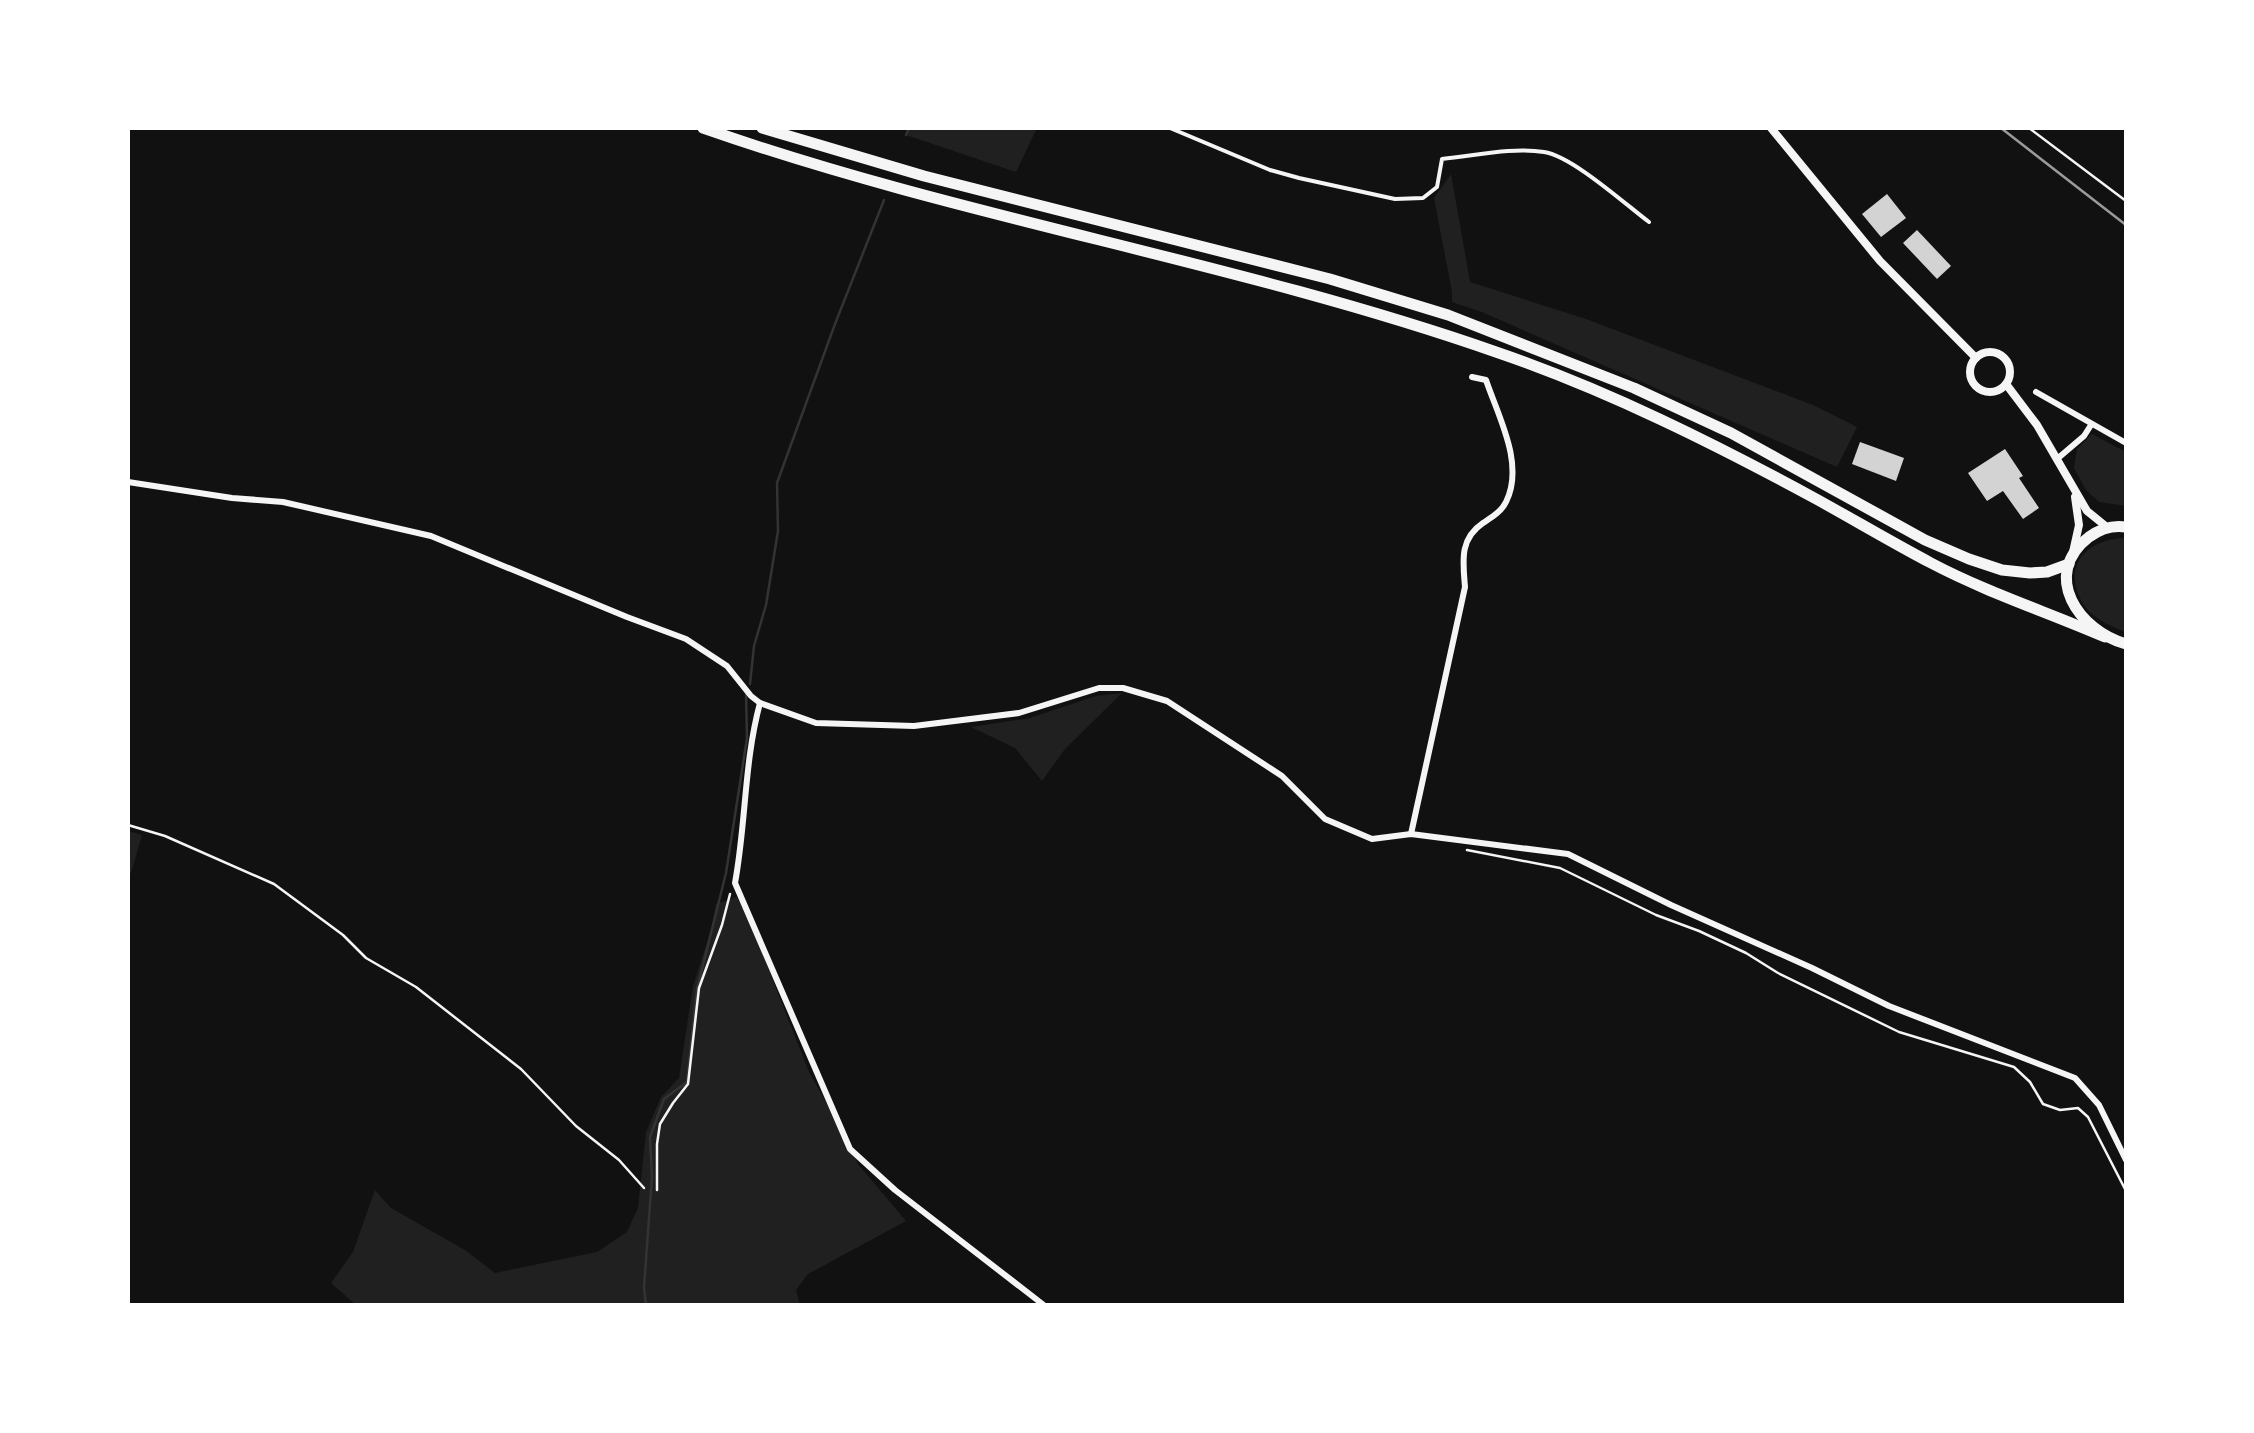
<svg xmlns="http://www.w3.org/2000/svg" width="2254" height="1433" font-family="'Open Sans',sans-serif">
<rect width="100%" height="100%" fill="#111"/>
<g fill="#202020">
<path d="M909 128H1037L1016 172 906 135Z"/>
<path d="M1451 174 1470 282 1586 319 1813 405 1857 427 1837 467 1484 313 1452 302V292L1434 198Z"/>
<path d="M2092 434 2126 452V506L2099 502 2086 490 2074 468 2077 449Z"/>
<path d="M2126 538V632C2107 625 2085 615 2078 593 2065 558 2095 538 2126 538Z"/>
<path d="M1122 693 1065 749 1042 781 1015 748 971 727 1030 718 1096 696Z"/>
<path d="M128 831 142 835 131 873H128Z"/>
<path d="M737 897 748 917 809 1072 846 1138 858 1164 906 1221 808 1274 796 1290 800 1305 357 1306 331 1283 353 1252 375 1190 391 1208 465 1250 495 1273 597 1252 627 1232 638 1208 646 1132 661 1097 679 1078 693 986 712 927 716 904Z"/>
</g>
<g fill="none" stroke-linecap="round" stroke-linejoin="round">
<g stroke="#333" stroke-width="2.5">
<path d="M906 135 909 128"/>
<path d="M750 684 754 646 766 605 778 531 777 483 835 324 884 200"/>
<path d="M646 1306 644 1287 652 1177 650 1137 664 1099 687 1082 697 989 726 873 747 738 746 693"/>
</g>
</g>
<g fill="#d3d3d3">
<path d="M1887 194 1906 218 1881 237 1862 214Z"/>
<path d="M1917 230 1951 266 1937 279 1903 243Z"/>
<path d="M1860 442 1904 458 1896 481 1852 464Z"/>
<path d="M2005 449 2023 476 2019 478 2039 508 2023 519 2003 491 1987 501 1968 473Z"/>
</g>
<g fill="none" stroke-linecap="round" stroke-linejoin="round">
<g stroke="#f5f5f5" stroke-width="2.5">
<path d="M2029 128 2126 201"/>
<path d="M128 825 165 836 274 884 343 935 366 958 416 987 521 1069 576 1126 619 1160 644 1188"/>
<path d="M1467 850 1560 868 1656 915 1699 931 1746 953 1778 973 1899 1032 2014 1067 2030 1082 2043 1104 2060 1110 2078 1108 2088 1117 2126 1191"/>
<path d="M657 1190V1144L660 1124 673 1103 688 1084 699 988 722 925 730 894"/>
</g>
<path stroke="#f5f5f5" stroke-width="4" d="M1170 128 1270 170 1299 178 1395 199 1423 198 1437 187 1442 159C1475 156 1511 147 1544 152 1572 156 1625 204 1649 222"/>
<g stroke="#f5f5f5" stroke-width="6">
<path d="M2036 392 2126 443"/>
<path d="M2057 459 2084 436 2091 425"/>
<path d="M128 482 232 498 283 502 431 536 627 617 686 639 727 666 751 696 760 703 816 723 914 726 1019 713 1099 688H1123L1167 701 1282 776 1325 819 1372 839 1411 834 1568 854 1671 905 1812 968 1889 1006 2075 1078 2099 1105 2126 1160"/>
<path d="M760 703C744 762 746 824 735 883L850 1149 895 1190 1045 1306"/>
<path d="M1411 834 1465 587C1463 562 1459 539 1483 523 1492 517 1501 512 1506 502 1525 464 1498 416 1486 380L1472 377"/>
</g>
<g stroke="#f5f5f5" stroke-width="8">
<path d="M1771 128 1880 261 1976 358"/>
<circle cx="1990" cy="372" r="20"/>
<path d="M2006 384 2037 425 2087 511 2108 528"/>
<path d="M2073 552 2079 525 2075 497"/>
</g>
<g stroke="#f5f5f5" stroke-width="11">
<path d="M703 128C963 219 1236 261 1496 352 1607 390 1715 444 1818 500 1856 521 1893 543 1931 563 1986 592 2047 612 2105 637"/>
<path d="M762 128 924 176 1330 279 1448 315 1634 388 1731 433 1925 540 1969 559 2002 570 2030 573 2047 572 2069 564"/>
<path d="M2126 527C2113 525 2100 529 2089 537 2040 575 2079 631 2126 644"/>
</g>
<path stroke="#9a9a9a" stroke-width="2.5" d="M2001 128 2126 225"/>
</g>
<rect width="2254" height="1433" fill="none" stroke="#ffffff" stroke-width="260"/>
</svg>
